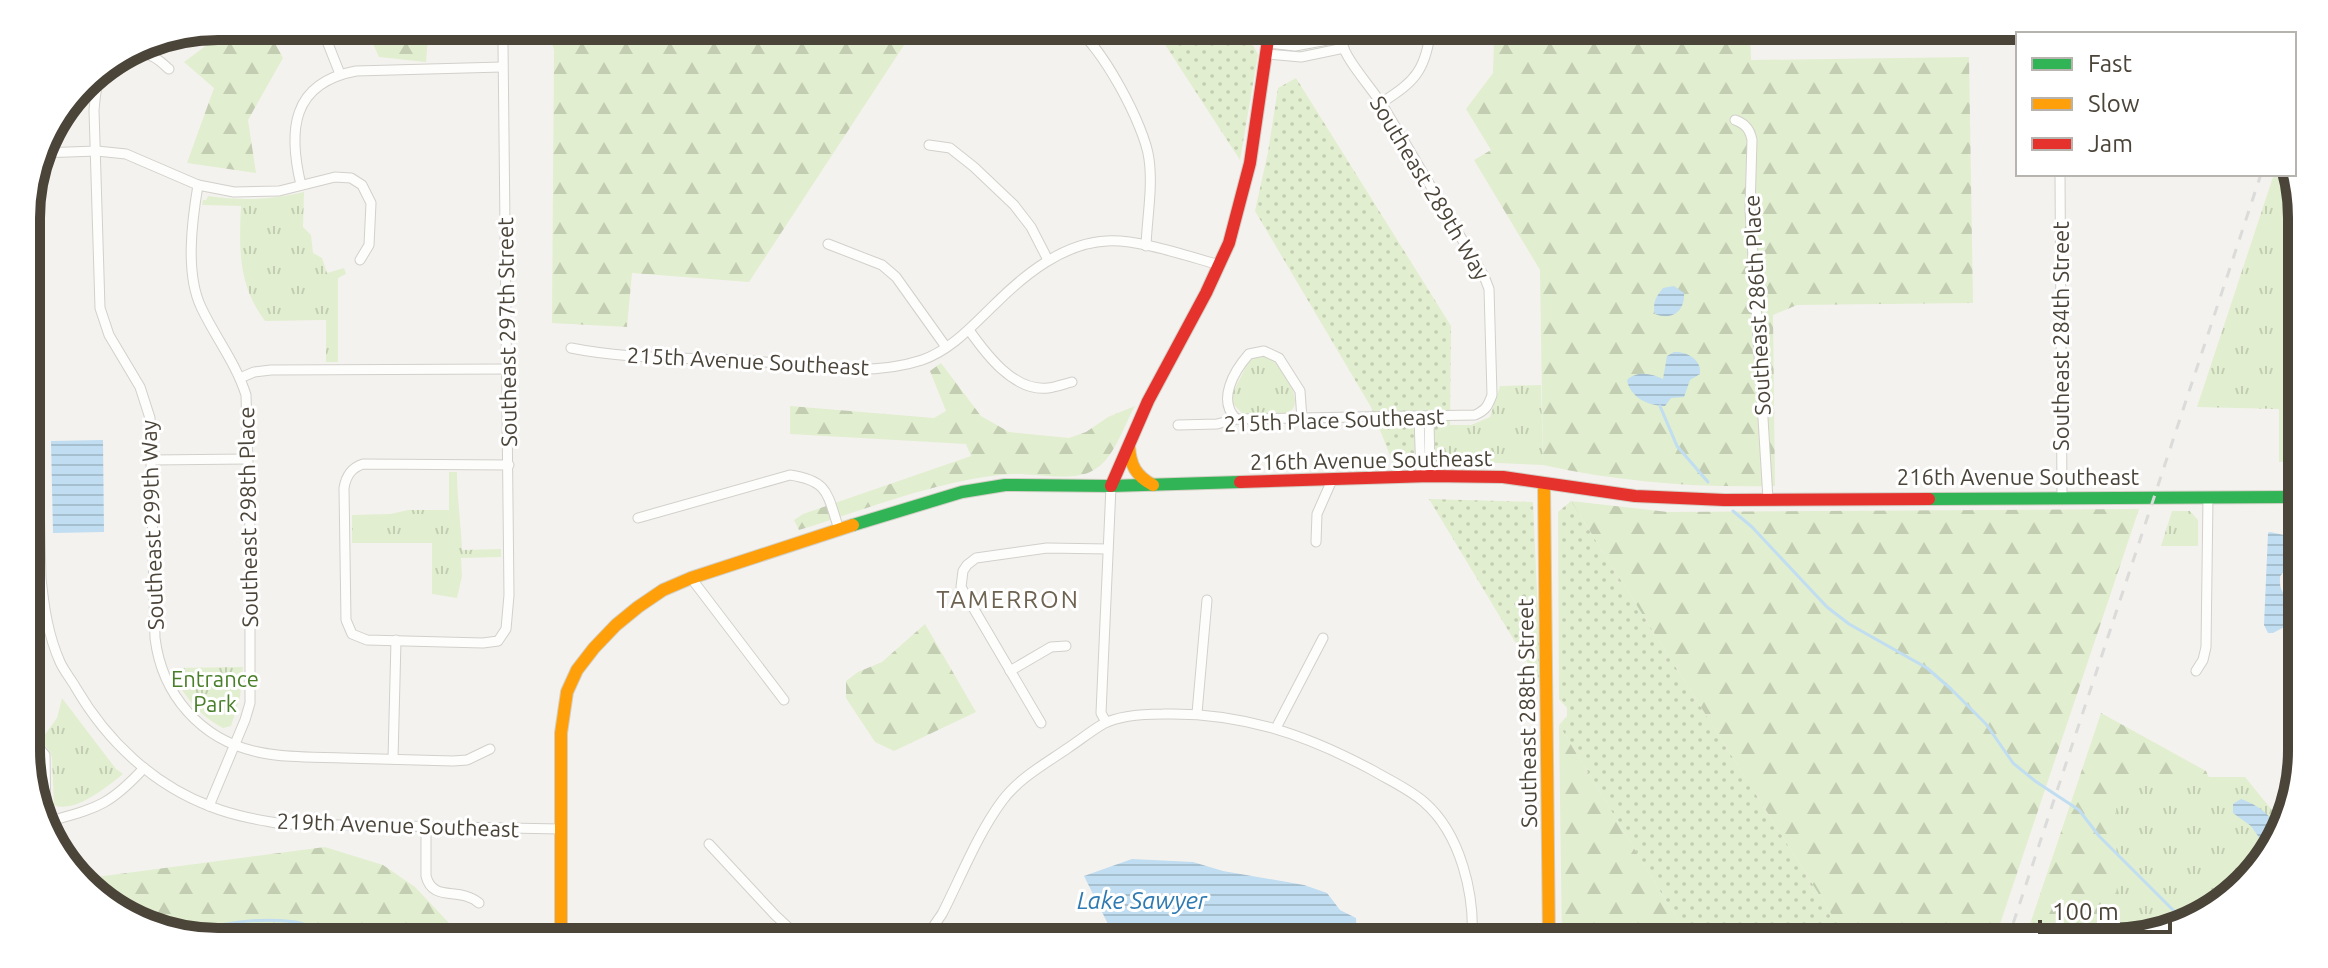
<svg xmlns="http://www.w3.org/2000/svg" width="2328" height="968" font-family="Ubuntu,sans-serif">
<defs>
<pattern id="grass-dots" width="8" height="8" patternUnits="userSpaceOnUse" patternTransform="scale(2)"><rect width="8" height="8" fill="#e1eecf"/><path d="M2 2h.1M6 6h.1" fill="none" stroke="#c3cdb2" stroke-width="1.8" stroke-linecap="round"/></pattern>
<pattern id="forest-firs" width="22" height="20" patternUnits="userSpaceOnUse" patternTransform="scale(2)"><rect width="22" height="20" fill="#e1eecf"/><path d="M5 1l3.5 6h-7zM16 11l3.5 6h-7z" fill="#c3cdb2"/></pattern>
<pattern id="park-tufts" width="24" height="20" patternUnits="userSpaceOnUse" patternTransform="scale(2)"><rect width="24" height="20" fill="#e1eecf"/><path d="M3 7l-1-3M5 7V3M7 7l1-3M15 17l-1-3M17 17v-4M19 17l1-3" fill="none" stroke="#c3cdb2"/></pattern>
<pattern id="water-rules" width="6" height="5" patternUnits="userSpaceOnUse" patternTransform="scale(2)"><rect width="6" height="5" fill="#c0ddf1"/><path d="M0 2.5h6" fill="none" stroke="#a6bfcf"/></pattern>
</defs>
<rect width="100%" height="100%" fill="#f4f2ee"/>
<g fill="url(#grass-dots)">
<path d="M1153 26H1242L1258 54 1240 160Z"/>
<path d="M1296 78 1451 326 1450 425 1438 432V448L1452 461 1393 463 1371 407 1255 211 1268 152 1278 88Z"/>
<path d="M1429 499 1533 502 1541 685Z"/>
<path d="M1571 501 1849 942H1691L1559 725 1567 716V708L1559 699 1558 512Z"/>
</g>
<g fill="url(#forest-firs)">
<path d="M218 26H266L283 58 248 120 256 173 187 163 214 88 184 62 211 42 203 29Z"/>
<path d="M365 26H429L426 62 379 57Z"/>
<path d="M547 26H906L908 39 749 282 632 273 627 327 552 323 554 50Z"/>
<path d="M1667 26H1750L1751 60 1969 57 1973 303 1797 305 1773 315 1775 486C1697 488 1620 482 1543 465L1540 270 1474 160 1491 150 1466 109 1493 73 1494 39 1667 37Z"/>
<path d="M941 363 981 416 1009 432 1069 438 1086 432 1108 417 1135 406C1123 427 1114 460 1092 471 1072 482 1035 473 1012 474 944 478 864 510 799 530L794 520 803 514 971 456 966 444 790 434V406L934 418 946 411 930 371Z"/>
<path d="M1571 501 1668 512 2139 509 1994 942H1849Z"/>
<path d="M925 624 976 712 894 751 875 742 846 698V681L858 672 882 662Z"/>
<path d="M2101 713 2206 771 2222 808 2122 942H2024Z"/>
<path d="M1559 725 1691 942H1562Z"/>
<path d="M325 847 383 865 415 887 449 923 465 933 487 934 488 942H218L145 928 81 879Z"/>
</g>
<g fill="url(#park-tufts)">
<path d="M2274 174H2293L2300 192 2301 462H2279V409L2197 407Z"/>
<path d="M304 192 303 227 311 235 313 253 322 258 327 273 344 268 346 274 338 278V362H326V320L265 321C238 285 239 249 241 206L202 205 203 200H206L208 196C242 201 271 200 304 192Z"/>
<path d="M1264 355C1269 357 1271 357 1275 361 1283 370 1306 403 1289 412 1282 417 1253 414 1243 414L1233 404 1232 394 1250 359Z"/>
<path d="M1541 385 1543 465 1452 461 1438 448V432L1450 425H1471L1490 417 1500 386Z"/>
<path d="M449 472H457C457 498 461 524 462 550L501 549V557L461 558 462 576 457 598 432 594V543H352V515L390 514 408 510H449Z"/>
<path d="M2172 511H2190L2198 520V546H2161Z"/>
<path d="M243 667 240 697 231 726 223 728C198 715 181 693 171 668Z"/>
<path d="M62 698 116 769 123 774C107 787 74 814 54 805L52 758 50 752 41 740 57 718Z"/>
<path d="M2116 777H2245L2285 826 2217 909 2122 942H2117Z"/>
</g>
<g fill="url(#water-rules)">
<path d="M1674 286 1684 293C1685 311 1672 321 1655 314 1652 303 1656 297 1663 288Z"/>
<path d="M1674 352C1687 351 1702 360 1700 374L1690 380 1684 397 1671 398 1665 406C1648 406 1630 397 1627 380 1638 370 1652 374 1663 379L1667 356Z"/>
<path d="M103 440 104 532 53 533 51 441Z"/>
<path d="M2270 532 2284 535C2290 544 2290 561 2284 571 2280 578 2280 573 2280 582 2280 591 2284 592 2287 599 2290 606 2288 617 2288 625L2273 633H2268L2264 625 2268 533Z"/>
<path d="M2241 799C2259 806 2271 814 2280 833L2267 849 2251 826 2233 813V804Z"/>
<path d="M1132 859 1193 862 1223 871 1304 885 1327 893 1340 910 1356 918 1357 939 1355 942H1117L1084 876Z"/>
</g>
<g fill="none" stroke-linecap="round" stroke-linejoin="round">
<g stroke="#c0ddf1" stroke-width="3">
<path d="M1660 406 1677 446 1708 482"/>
<path d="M1733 511 1752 527 1827 607 1849 624 1927 668 1951 689 1986 724 2013 763 2035 781 2079 810 2099 836 2184 921"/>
<path d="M182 935C217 923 260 917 296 922 313 925 309 934 332 931L348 942"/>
</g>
<g stroke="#d2d0cb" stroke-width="11">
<g id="street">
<path d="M321 26 340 74"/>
<path d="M499 26 503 44 509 595 506 629 498 641 483 643 367 640 352 634 346 620 344 488C346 476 351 468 363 464L509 465"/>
<path d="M1073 26C1101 44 1145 126 1149 159 1153 187 1147 218 1146 246"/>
<path d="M2099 34 2101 26"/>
<path d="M1267 43 1295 46 1338 38"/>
<path d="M1266 54 1301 57 1344 48"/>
<path d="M169 69C161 62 153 54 142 53 128 51 104 72 98 85 95 92 95 102 94 110L100 308 109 335 140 387 150 418 155 638C162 695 201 740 258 752 285 758 315 757 343 758 380 759 416 760 453 761L467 760 490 749"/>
<path d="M1381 103C1419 79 1424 70 1432 26"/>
<path d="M1735 120C1746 124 1750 130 1752 140L1750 209 1768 499"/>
<path d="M929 145 950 148 974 167 1014 205 1031 227 1048 260"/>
<path d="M40 153 97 151 126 154 198 185 234 192 279 191 335 177 351 178 362 185 371 203 369 245 360 260"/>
<path d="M2060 174 2062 497"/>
<path d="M198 185C192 221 185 273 201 307 215 337 236 363 246 395L250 533V703L245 720 209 806"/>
<path d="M301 185C288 131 291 83 356 71L502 67"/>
<path d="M31 186 41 578C44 607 48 635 60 662 64 671 71 679 76 688 107 741 153 785 212 807 235 816 259 820 283 824L561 829"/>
<path d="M828 244 882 265 896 277 946 347"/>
<path d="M969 330C986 354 1014 392 1048 388 1056 387 1064 384 1072 382"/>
<path d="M571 348C630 360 692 357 753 361 807 365 868 378 922 360 951 350 972 326 994 305 1024 275 1063 243 1107 241 1138 239 1190 257 1220 265"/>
<path d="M240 378 254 372 271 370 508 369"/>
<path d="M1429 416 1430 476"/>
<path d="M1419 417 1421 476"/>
<path d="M1236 419C1217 400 1234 371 1249 354L1264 351 1279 358 1300 391 1302 419"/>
<path d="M1178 425 1217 424 1236 419 1475 415C1486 410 1488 406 1492 395L1489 289 1484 276C1450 220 1417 162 1383 106 1367 81 1340 56 1337 26"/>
<path d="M152 460 247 459"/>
<path d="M638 518 790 475C830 481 827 495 839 529"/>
<path d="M1316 542 1317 514 1332 480"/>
<path d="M691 578 784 700"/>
<path d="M2291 666 2290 685 2302 722"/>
<path d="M1010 671 1051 647 1066 646"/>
<path d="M2196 671 2203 660 2206 647 2208 497"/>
<path d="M1197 713 1207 600"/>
<path d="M1106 722 1101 713 1111 486"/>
<path d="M1041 723 961 587 963 571 967 565 976 558 1047 548 1108 549"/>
<path d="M1276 728 1323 638"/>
<path d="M28 742 36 744 45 755 46 821"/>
<path d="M393 759 396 640"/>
<path d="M47 822C96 808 108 807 144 768"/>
<path d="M426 827V876C433 903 459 886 479 903"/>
<path d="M709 844 775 915 804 942"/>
<path d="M915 942 933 927 942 914C961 877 977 835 1002 801 1019 778 1045 764 1068 748 1080 740 1091 731 1103 724 1120 715 1145 714 1163 714 1240 712 1305 734 1372 770 1389 780 1409 789 1424 802 1461 834 1475 895 1472 942"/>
</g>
</g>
<g stroke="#d3cfc5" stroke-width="14">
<g id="fast">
<path d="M1929 499 2301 497"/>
<path d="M853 525 962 492 1005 485 1111 486 1240 482"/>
</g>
</g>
<g stroke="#d3cfc5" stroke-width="14">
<g id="slow">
<path d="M1129 446C1130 465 1136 476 1153 485"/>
<path d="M1544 484 1549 942"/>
<path d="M561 942V733L567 692 577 670 594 648 616 625 638 607 663 590 691 578 853 525"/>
</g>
</g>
<g stroke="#d3cfc5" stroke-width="14">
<g id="jam">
<path d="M1240 482 1430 476 1503 477 1635 496 1724 500 1929 499"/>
<path d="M1111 486 1148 401 1206 293 1229 243 1250 163 1270 26"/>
</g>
</g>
<use href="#street" stroke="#fdfdfc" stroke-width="9"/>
<use href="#fast" stroke="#30b455" stroke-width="12"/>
<use href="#slow" stroke="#ff9f0a" stroke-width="12"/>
<use href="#jam" stroke="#e5322d" stroke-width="12"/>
<path stroke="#dbdbda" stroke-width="3" stroke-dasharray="10 10" stroke-linecap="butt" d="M2007 942 2261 174"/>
</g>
<g text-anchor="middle" stroke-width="6" stroke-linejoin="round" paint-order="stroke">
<g font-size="22" fill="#4b4439" stroke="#fff">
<text transform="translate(1430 188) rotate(59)" y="8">Southeast 289th Way</text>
<text transform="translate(1757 305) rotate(-93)" y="8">Southeast 286th Place</text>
<text transform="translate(507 332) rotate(-91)" y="8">Southeast 297th Street</text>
<text transform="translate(2061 336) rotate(-90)" y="8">Southeast 284th Street</text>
<text transform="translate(748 361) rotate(3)" y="8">215th Avenue Southeast</text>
<text transform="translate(1334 420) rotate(-2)" y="8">215th Place Southeast</text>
<text transform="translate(1371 460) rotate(-1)" y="8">216th Avenue Southeast</text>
<text x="2018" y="485">216th Avenue Southeast</text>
<text transform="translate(248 517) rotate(-91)" y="8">Southeast 298th Place</text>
<text transform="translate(152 525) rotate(-92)" y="8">Southeast 299th Way</text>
<text transform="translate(1527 713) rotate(-91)" y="8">Southeast 288th Street</text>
<text transform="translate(398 825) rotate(2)" y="8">219th Avenue Southeast</text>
</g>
<g font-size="22" fill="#4a7f2a" stroke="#fff">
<text x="215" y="687">Entrance<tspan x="215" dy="25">Park</tspan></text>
</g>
<g font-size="24" letter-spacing="2" fill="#6e6250" stroke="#fff">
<text x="1008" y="608">TAMERRON</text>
</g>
<g font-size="24" font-style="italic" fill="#2e7ab2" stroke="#fff">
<text x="1142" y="909">Lake Sawyer</text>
</g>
</g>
<path d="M0 0H2328V968H0ZM218 40H2110A178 178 0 0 1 2288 218V750A178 178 0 0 1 2110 928H218A178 178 0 0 1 40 750V218A178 178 0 0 1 218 40Z" fill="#fff" fill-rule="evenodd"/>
<path fill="none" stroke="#4b4439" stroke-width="10" d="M218 40H2110A178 178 0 0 1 2288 218V750A178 178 0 0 1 2110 928H218A178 178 0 0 1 40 750V218A178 178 0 0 1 218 40Z"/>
<rect x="2016" y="32" width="280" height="144" fill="#ffffff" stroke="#b7b4b0" stroke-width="2"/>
<rect x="2032" y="58" width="40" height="12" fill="#30b455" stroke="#b7b4b0" stroke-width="2"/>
<text x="2088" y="72" font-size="24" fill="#4b4439">Fast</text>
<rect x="2032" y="98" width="40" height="12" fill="#ff9f0a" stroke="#b7b4b0" stroke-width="2"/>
<text x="2088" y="112" font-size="24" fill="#4b4439">Slow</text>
<rect x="2032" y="138" width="40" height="12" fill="#e5322d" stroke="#b7b4b0" stroke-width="2"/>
<text x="2088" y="152" font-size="24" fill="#4b4439">Jam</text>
<path d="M2040 920v12h130v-12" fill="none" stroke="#4b4439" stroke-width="4"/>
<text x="2052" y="920" font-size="24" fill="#4b4439" stroke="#ffffff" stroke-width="6" paint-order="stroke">100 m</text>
</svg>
